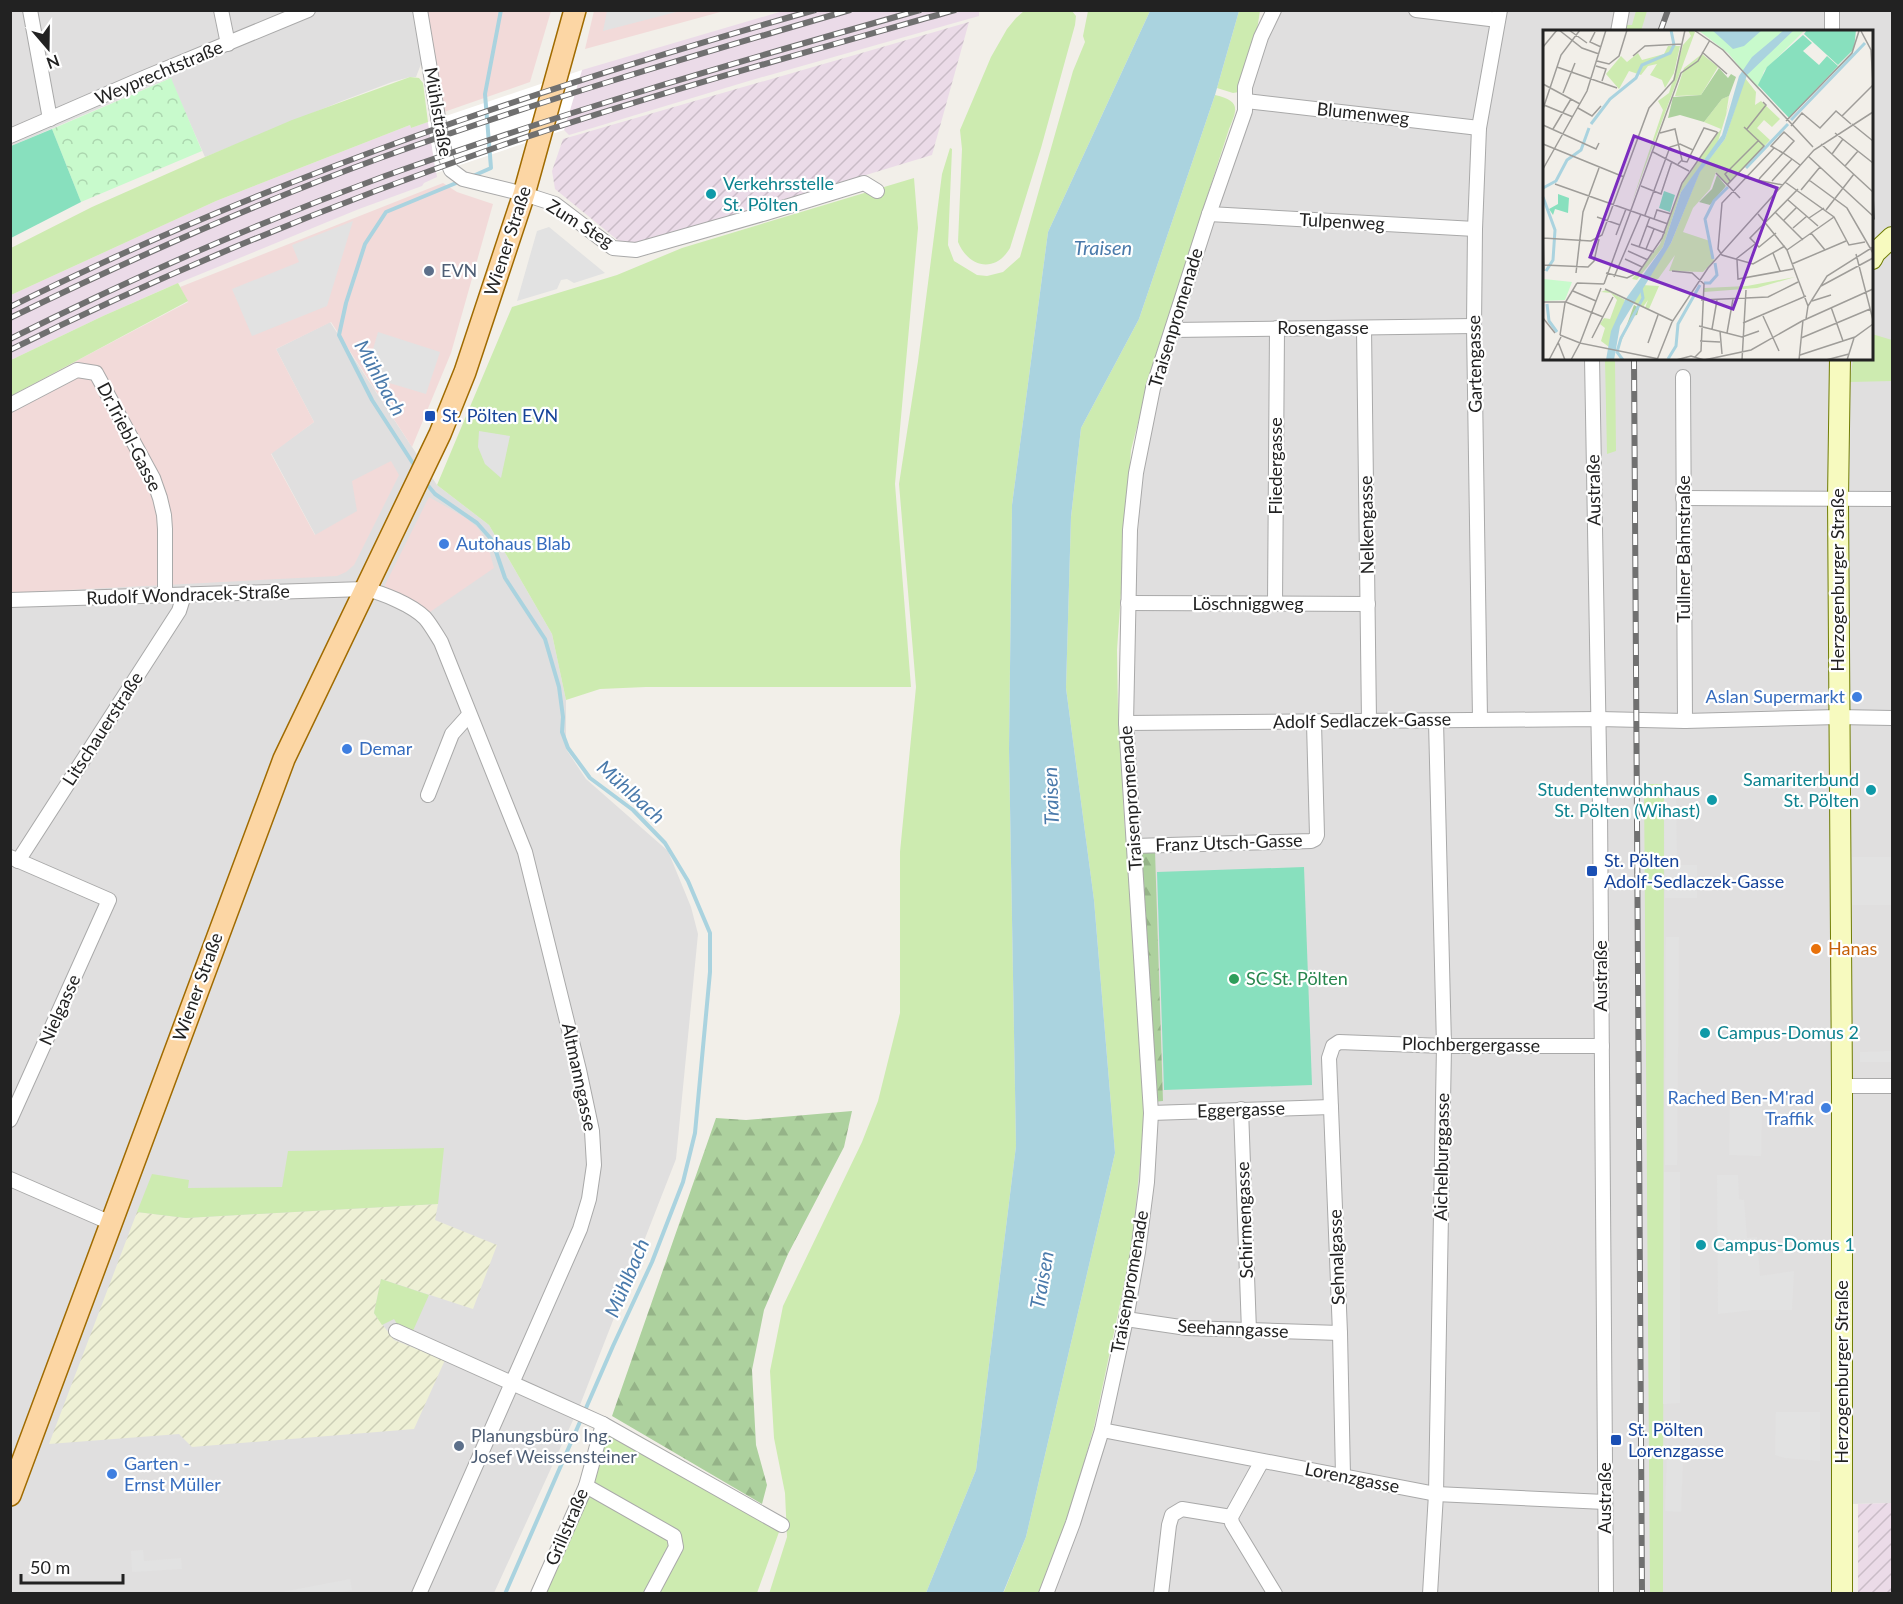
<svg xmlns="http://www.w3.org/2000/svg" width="1903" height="1604" font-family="Lato,sans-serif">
<defs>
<pattern id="industrial-furrows" width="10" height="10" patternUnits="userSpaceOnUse" patternTransform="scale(1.5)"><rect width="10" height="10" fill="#ebdbe8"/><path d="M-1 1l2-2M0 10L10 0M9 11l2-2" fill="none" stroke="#c9bcc7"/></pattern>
<pattern id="farmland-furrows" width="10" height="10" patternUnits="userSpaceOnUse" patternTransform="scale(1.5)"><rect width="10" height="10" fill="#eef0d5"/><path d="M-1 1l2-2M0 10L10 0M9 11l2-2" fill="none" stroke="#ccceb7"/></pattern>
<pattern id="forest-firs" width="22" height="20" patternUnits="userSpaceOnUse" patternTransform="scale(1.5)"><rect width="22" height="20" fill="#add19e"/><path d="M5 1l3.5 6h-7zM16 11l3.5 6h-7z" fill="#95b388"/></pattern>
<pattern id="park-crowns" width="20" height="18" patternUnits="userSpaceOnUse" patternTransform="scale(1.5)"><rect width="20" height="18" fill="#c8facc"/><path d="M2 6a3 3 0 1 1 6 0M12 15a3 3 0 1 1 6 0" fill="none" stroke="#acd6af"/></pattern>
</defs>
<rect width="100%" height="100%" fill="#f2efe9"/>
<g fill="#e0dfdf" fill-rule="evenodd">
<path d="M11 11H415L423 59 416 77H410L392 82 342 101 205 157 170 78 11 146Z"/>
<path d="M1278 11H1892V1503L1852 1504 1849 1593 1047 1594 1066 1542 1126 1319 1127 696 1142 473 1150 406 1253 60ZM1544 32H1872V358H1544Z"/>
<path d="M330 322 437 485 489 525 552 634 566 700V749L586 779 668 851 691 907 698 934 676 1159 580 1405 494 1593H11L10 593 337 575 271 453 314 422 276 349Z"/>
</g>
<g fill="#f2dad9">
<path d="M425 11H551L530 82 444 112Z"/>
<path d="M594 11H724L585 49Z"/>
<path d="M443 183 457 192 493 204 451 353 412 447 331 322 276 349 314 422 271 454 315 535 357 511 352 481 391 461 399 475 354 565 346 572 337 576 11 593 10 396 188 302 180 287Z"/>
<path d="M429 497 466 518 478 528 487 542 494 568 430 612 383 589Z"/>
</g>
<g fill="url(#industrial-furrows)">
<path d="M969 22 932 155 642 243 620 242 555 189 552 171 563 139Z"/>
<path d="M1892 1503V1593H1858V1504Z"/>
</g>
<g fill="#ebdbe8">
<path d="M783 11H979V16L752 80 569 135 564 130 582 70Z"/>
<path d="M428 122 437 177 424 183 422 186 359 209 164 289 103 316 11 360V295L216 201 410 125 411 128Z"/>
</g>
<path fill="url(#farmland-furrows)" d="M438 1204 435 1220 497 1245 473 1309 381 1279 374 1313 394 1340 445 1360 414 1429 192 1447 179 1434 49 1444 137 1212 186 1218Z"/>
<g fill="#cdebb0">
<path d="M1029 11H1072L1076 16 1075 25 1041 148 1010 248C995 274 968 267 958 242L962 149 960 130 991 57 1007 29 1016 18 1024 11Z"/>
<path d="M1088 11H1150L1048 232 1012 505 1009 749 1016 1146 976 1470 926 1593 769 1594 787 1537 785 1493 774 1438 770 1371 783 1306 862 1142 878 1101 900 1013V852L916 687 899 484 918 361 942 174 950 148 952 149 948 245 954 261 977 275 987 276 1003 272 1020 257 1073 71 1085 42 1083 36Z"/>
<path d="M1239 11H1260L1256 36 1239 92 1233 93 1217 88Z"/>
<path d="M1636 11H1647L1641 31H1626L1627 25H1632Z"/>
<path d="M410 77 419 78 423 83 428 122 411 128 410 125 216 201 11 295V248L92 207 205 157 292 120Z"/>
<path d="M1215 95C1240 101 1238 108 1229 129L1155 357 1131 450 1117 650 1118 712 1125 831 1134 868 1144 1124 1131 1252 1094 1427 1070 1512 1039 1593 1003 1594 1026 1537 1115 1153 1094 900 1066 688 1071 517 1081 428 1139 319Z"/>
<path d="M914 178 918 228 895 484 911 687H646L600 689 566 700 552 634 489 525 437 485 512 307 617 275 682 248Z"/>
<path d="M178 283 188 301 11 396V360L103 316Z"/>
<path d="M1872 334 1892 340V381L1850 382 1853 359 1872 358Z"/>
<path d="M1605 359H1615L1616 451 1607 454Z"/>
<path d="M1644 784H1664L1663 1594 1650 1593Z"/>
<path d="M444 1148 438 1204 186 1218 137 1212 152 1174 189 1180 188 1188 282 1187 288 1151Z"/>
<path d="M381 1279 429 1295 412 1333 400 1329 394 1319 382 1325 374 1313Z"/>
<path d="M599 1417 779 1532 757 1593 530 1594 581 1482Z"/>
</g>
<g fill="url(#forest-firs)">
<path d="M1137 851H1155L1163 1101 1152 1102Z"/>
<path d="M852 1111 844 1147 788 1254 764 1310 752 1370 756 1445 767 1485 762 1504 612 1416 716 1118 746 1120Z"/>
</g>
<path fill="url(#park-crowns)" d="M171 78 202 151 81 202 52 129Z"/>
<g fill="#88e0be">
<path d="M52 129 81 202 11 238V146Z"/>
<path d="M1304 867 1312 1085 1164 1090 1157 872Z"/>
</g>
<g fill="#e2e2e2">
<path d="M607 11V10L680 11 603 31Z"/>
<path d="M353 221 327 306 252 336 232 289 299 262 292 245Z"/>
<path d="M549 227 605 273 574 283 567 279 561 280 557 289 517 301 537 231Z"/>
<path d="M378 332 440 352 426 394 376 379 369 363Z"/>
<path d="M479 431 510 436 501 478 485 464 478 447Z"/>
<path d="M1664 789H1676L1677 865H1697V898H1665Z"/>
<rect x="1852" y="857" width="40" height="48"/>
<path d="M1666 937H1679L1677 1165H1665Z"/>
<path d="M1892 1051V1062H1860V1052Z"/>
<path d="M1730 1108H1762L1761 1156 1729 1155Z"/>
<path d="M1664 1172H1680V1403L1663 1404Z"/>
<path d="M1717 1175H1738L1739 1199 1744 1200 1747 1238 1757 1237 1760 1276 1794 1271 1792 1310H1753L1718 1314Z"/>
<path d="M1776 1412H1820V1461L1785 1458 1775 1455Z"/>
<path d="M1667 1459H1683L1681 1512 1665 1511Z"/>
<path d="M143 1550 144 1561 181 1558 182 1569 132 1572 131 1551Z"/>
<path d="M350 1579 352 1590 332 1593H277Z"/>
</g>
<path fill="#aad3df" d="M1150 11H1239L1215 95 1139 319 1081 428 1071 517 1066 688 1094 900 1115 1153 1026 1537 1003 1593H926L976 1470 1016 1146 1009 749 1012 505 1048 232Z"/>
<path fill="#fff" d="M582 70 564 130 436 173 428 122Z"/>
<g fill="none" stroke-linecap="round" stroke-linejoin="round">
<g stroke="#aad3df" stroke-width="4">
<path d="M473 176 491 168 485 94 501 10"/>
<path d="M416 468 372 400 339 335 346 303 365 244 386 212 461 181"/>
<path d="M425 482 435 494 477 523 492 540 505 578 545 639 559 687 563 717 562 732 568 748 590 778 633 810 665 843 688 881 710 933V972L695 1133 683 1182 652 1262 613 1346 505 1594"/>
</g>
<g stroke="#a9a9a9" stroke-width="16">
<g id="street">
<path d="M30 10 50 119"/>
<path d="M221 10 228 44"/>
<path d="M420 10 441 135 446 158 451 170 463 179 524 194 555 204 613 248 636 250 766 213 864 183 877 191"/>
<path d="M1416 10 1498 20"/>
<path d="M1832 10V32"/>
<path d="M1618 32 1622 10"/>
<path d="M1246 101 1479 128"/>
<path d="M10 136 146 77 308 10"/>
<path d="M1209 214 1475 229"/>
<path d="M1364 328 1369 721"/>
<path d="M1172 330 1474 326"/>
<path d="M1592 358 1600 810 1606 1594"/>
<path d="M1683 377 1685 721"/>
<path d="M10 405 77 370 96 373 153 478 160 498 164 515 165 529V595"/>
<path d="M1683 498 1892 499"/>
<path d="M10 600 365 589C383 593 412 605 425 618 431 625 436 634 441 642L525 852 579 1070 592 1131 594 1165 589 1199 580 1229 419 1594"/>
<path d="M1128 603 1368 604"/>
<path d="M1275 604 1277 328"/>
<path d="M1480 719 1474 326 1475 229 1479 128 1500 10"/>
<path d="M1126 723 1599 719 1685 721 1838 717 1892 718"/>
<path d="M428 795 452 734 469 715"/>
<path d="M1134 846 1311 841 1315 839 1317 835 1314 723"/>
<path d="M10 857 109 900 10 1120"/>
<path d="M18 861 179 611 184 595"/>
<path d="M1842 1086H1892"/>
<path d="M1241 1109 1249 1331"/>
<path d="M1151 1113 1331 1107"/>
<path d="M10 1179 111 1223"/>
<path d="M1126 1319 1187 1328 1340 1333"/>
<path d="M396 1331 603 1424 782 1525"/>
<path d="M1102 1430 1436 1494 1605 1502"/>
<path d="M1262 1461 1231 1517 1232 1523 1275 1594"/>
<path d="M1343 1476 1340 1333 1329 1058 1333 1046 1339 1042 1444 1046H1602"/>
<path d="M586 1486 674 1536 676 1547 651 1594"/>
<path d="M538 1594 586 1486 603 1424"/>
<path d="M1046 1594 1073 1523 1102 1430 1126 1319 1138 1252 1147 1182 1151 1113 1126 723 1130 530 1136 473 1153 388 1209 214 1245 111V87L1261 37 1274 10"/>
<path d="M1161 1594 1169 1525 1172 1515 1182 1509 1231 1517"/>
<path d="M1430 1594 1436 1494 1444 1046 1436 721"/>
</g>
</g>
<g stroke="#707d05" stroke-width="22">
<g id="secondary">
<path d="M1872 259 1875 253 1892 237"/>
<path d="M1840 358 1838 499 1842 1086V1594"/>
</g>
</g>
<g stroke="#a06b00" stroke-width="24">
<path id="primary" d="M10 1495 284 759 440 434 465 372 524 194 575 10"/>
</g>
<use href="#street" stroke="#fff" stroke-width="14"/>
<use href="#secondary" stroke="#f7fabf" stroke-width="20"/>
<use href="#primary" stroke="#fcd6a4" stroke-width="21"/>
<path stroke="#707070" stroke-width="1.5" d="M1873 194 1874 219"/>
<g stroke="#707070" stroke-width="6">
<g id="rail">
<path d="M1660 32 1668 10"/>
<path d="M10 307C267 179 539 88 815 10"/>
<path d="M10 318C131 259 254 204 380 158 535 102 692 56 850 10"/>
<path d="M10 339C132 278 257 223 385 176 561 113 740 61 920 10"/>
<path d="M10 350C169 271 332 204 500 146 650 95 803 53 955 10"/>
<path d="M1634 358 1642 1594"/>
</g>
</g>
<use href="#rail" stroke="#fff" stroke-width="4" stroke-dasharray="11" stroke-linecap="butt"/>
</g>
<g fill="#0f9aa8" stroke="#fff" stroke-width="2">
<circle cx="711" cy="194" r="6"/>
<circle cx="1871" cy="790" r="6"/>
<circle cx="1712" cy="800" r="6"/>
<circle cx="1705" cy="1033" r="6"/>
<circle cx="1701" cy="1245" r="6"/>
</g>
<g fill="#5c6f8a" stroke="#fff" stroke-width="2">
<circle cx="429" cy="271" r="6"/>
<circle cx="459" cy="1446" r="6"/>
</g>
<g fill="#1a4fb4" stroke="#fff" stroke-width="2">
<rect x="424" y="410" width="12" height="12" rx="3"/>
<rect x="1586" y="865" width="12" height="12" rx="3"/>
<rect x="1610" y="1434" width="12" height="12" rx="3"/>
</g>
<g fill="#3f7fe0" stroke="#fff" stroke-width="2">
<circle cx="444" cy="544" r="6"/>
<circle cx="1857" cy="697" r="6"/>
<circle cx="347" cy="749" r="6"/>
<circle cx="1826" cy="1108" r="6"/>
<circle cx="112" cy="1474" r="6"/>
</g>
<circle fill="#e8710a" stroke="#fff" stroke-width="2" cx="1816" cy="949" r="6"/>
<circle fill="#2e9e5b" stroke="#fff" stroke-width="2" cx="1234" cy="979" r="6"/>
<g text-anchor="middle" stroke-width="4.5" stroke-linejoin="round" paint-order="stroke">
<g font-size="18" fill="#222" stroke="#fff">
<text transform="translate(159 73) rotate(-23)" y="6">Weyprechtstraße</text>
<text transform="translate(438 112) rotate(80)" y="6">Mühlstraße</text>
<text transform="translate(1363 114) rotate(6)" y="6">Blumenweg</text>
<text transform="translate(1342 222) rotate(3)" y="6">Tulpenweg</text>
<text transform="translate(580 224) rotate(32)" y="6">Zum Steg</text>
<text transform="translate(508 241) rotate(-72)" y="6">Wiener Straße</text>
<text transform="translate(1176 318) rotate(-73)" y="6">Traisenpromenade</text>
<text x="1323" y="334">Rosengasse</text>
<text transform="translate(1475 364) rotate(-91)" y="6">Gartengasse</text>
<text transform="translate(129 437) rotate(63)" y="6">Dr.Triebl-Gasse</text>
<text transform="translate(1276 466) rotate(-90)" y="6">Fliedergasse</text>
<text transform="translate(1594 490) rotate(-91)" y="6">Austraße</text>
<text transform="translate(1367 525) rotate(-91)" y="6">Nelkengasse</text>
<text transform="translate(1684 549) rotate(-90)" y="6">Tullner Bahnstraße</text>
<text transform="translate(1838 580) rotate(-90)" y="6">Herzogenburger Straße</text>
<text transform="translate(188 595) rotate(-2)" y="6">Rudolf Wondracek-Straße</text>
<text x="1248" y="610">Löschniggweg</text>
<text transform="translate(1362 721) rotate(-1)" y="6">Adolf Sedlaczek-Gasse</text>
<text transform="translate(103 729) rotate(-57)" y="6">Litschauerstraße</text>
<text transform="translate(1131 798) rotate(-94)" y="6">Traisenpromenade</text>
<text transform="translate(1229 843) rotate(-2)" y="6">Franz Utsch-Gasse</text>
<text transform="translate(1601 976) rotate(-90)" y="6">Austraße</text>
<text transform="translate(198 987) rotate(-70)" y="6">Wiener Straße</text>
<text transform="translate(60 1010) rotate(-66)" y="6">Nielgasse</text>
<text transform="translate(1471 1045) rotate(1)" y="6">Plochbergergasse</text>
<text transform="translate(579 1077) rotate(78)" y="6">Altmanngasse</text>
<text transform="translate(1241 1110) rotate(-2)" y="6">Eggergasse</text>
<text transform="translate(1442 1157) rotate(-89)" y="6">Aichelburggasse</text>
<text transform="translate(1245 1220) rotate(-92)" y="6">Schirmengasse</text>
<text transform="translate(1337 1257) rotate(-92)" y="6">Sehnalgasse</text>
<text transform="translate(1130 1282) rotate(-80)" y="6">Traisenpromenade</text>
<text transform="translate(1233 1329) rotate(3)" y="6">Seehanngasse</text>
<text transform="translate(1842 1372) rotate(-90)" y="6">Herzogenburger Straße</text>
<text transform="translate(1352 1478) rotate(11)" y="6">Lorenzgasse</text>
<text transform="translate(1605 1498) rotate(-90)" y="6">Austraße</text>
<text transform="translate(567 1527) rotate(-67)" y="6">Grillstraße</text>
</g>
<g font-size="18" fill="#0d838f" stroke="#fff" text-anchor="start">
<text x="723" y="190">Verkehrsstelle<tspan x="723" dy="21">St. Pölten</tspan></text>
<text x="1859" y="786" text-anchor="end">Samariterbund<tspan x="1859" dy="21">St. Pölten</tspan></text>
<text x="1700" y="796" text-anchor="end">Studentenwohnhaus<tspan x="1700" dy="21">St. Pölten (Wihast)</tspan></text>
<text x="1717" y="1039">Campus-Domus 2</text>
<text x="1713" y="1251">Campus-Domus 1</text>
</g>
<g font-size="18" fill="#4e5e75" stroke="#fff" text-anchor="start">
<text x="441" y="277">EVN</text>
<text x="471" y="1442">Planungsbüro Ing.<tspan x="471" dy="21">Josef Weissensteiner</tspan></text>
</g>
<g font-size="18" fill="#164399" stroke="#fff" text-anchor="start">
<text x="442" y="422">St. Pölten EVN</text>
<text x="1604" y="867">St. Pölten<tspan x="1604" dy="21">Adolf-Sedlaczek-Gasse</tspan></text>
<text x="1628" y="1436">St. Pölten<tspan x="1628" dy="21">Lorenzgasse</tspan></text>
</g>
<g font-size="18" fill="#366cbe" stroke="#fff" text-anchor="start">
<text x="456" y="550">Autohaus Blab</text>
<text x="1845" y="703" text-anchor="end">Aslan Supermarkt</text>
<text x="359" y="755">Demar</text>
<text x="1814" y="1104" text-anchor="end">Rached Ben-M'rad<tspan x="1814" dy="21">Traffik</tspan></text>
<text x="124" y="1470">Garten -<tspan x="124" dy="21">Ernst Müller</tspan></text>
</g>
<g font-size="18" fill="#c56008" stroke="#fff" text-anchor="start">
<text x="1828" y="955">Hanas</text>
</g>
<g font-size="18" fill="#27864d" stroke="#fff" text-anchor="start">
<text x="1246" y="985">SC St. Pölten</text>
</g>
<g font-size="20" font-style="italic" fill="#4a7aab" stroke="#fff">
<text x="1103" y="255">Traisen</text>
<text transform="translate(380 378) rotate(61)" y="7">Mühlbach</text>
<text transform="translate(631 792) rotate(42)" y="7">Mühlbach</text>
<text transform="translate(1051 796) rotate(-92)" y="7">Traisen</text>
<text transform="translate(627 1278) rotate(-67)" y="7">Mühlbach</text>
<text transform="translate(1042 1280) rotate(-80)" y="7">Traisen</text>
</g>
</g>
<g transform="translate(1543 30)">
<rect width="330" height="330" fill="#f2efe9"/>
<path d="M145 0H149L152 2 88 175 120 80 115 71 126 63 140 15 148 6ZM125 16H137L131 43 122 58 119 50 107 45 114 34 105 36 98 45 86 41 76 59 63 44 78 26 84 32 95 23 99 30 121 24ZM159 24 175 37 158 65 132 66 141 38ZM202 48 213 62 212 75 218 71 237 89 229 97 221 90 214 98 227 110 184 156 173 142 167 159 150 178 140 202 167 211 171 231 160 242 126 241 132 225 115 249 102 250 128 213 157 141 182 109ZM190 62 174 115 138 162 120 217 94 250 89 249 117 214 139 154 178 99 161 92 179 69 186 66 183 84ZM252 247 214 258 161 262V258L204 256ZM99 255 116 256 106 279 102 278 105 270 100 277 90 272ZM63 260 82 270 66 317 58 311 62 298 57 294 61 288 67 289 74 270 68 263 58 262Z" fill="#cdebb0"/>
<path d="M176 38 185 48 188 44 193 47 186 66 179 69 161 92 137 85 125 88 130 67 158 65ZM174 145 183 156 167 175 156 172 169 159ZM91 275 96 278 94 285 89 286 77 314Z" fill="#add19e"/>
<path d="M155 0H262L221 41 215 59 185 23ZM1 249 29 252 22 270 0 271Z" fill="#c8facc"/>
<path d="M264 0H313L311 19 295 35 261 4ZM260 5 269 13 260 21 276 35 284 26 295 36 246 88 215 55 224 37ZM121 161 132 165 127 182 116 178ZM15 164 26 168 25 183 12 179 10 185 6 179 15 174Z" fill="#88e0be"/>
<path d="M169 0H219L201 16 190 19ZM241 0H251L204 45 182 109 157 142 128 213 77 296 71 330H63L68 301 82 270 120 217 138 162 179 105 196 46 209 27Z" fill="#aad3df"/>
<path fill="none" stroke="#aad3df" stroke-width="3" d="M248 90 322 13M48 94 67 69 93 48 99 35 127 23 131 15 128 0M203 138 245 94M0 158 13 151 24 130 38 120 46 98M0 167 12 200 10 230 3 241M170 229 162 189 171 171 185 157M161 253H167L174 245 172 233M4 274 6 291 14 302M125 329 133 316 135 294 157 255M80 330 74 322 78 308 100 268 98 257"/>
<path fill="none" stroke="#9f9d99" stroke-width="1.5" d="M16 0 39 18 56 24M26 0 44 13M151 0 180 20 270 117M318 1 328 20 330 53M52 2 47 12 58 17M0 17 14 0M159 22 184 44M90 26 102 16 139 14M54 31 66 34 76 26 84 0M53 36 63 39 59 51M14 37 74 58M0 54 37 74M20 63 32 33M1 75 30 87M35 78 49 86 58 76M0 79 18 25 37 0M299 86 330 55M243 91 309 23 316 1M309 94 330 111M0 95 53 119 56 113M248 96 259 83 277 98 293 81 308 94M10 99 28 69M204 99 223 75 220 72M117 103 132 99 139 130 135 134M292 103 330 133M0 114 81 147M278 114 330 162M231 118 179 173 175 219 179 225 210 234 242 216M110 122 146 141M289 124 300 109M265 126 330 186M139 131 144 132 161 98 174 102M302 136 315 121M0 139 44 61 63 0M173 143 197 168M203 148 240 155M216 150 217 148 240 123 251 111 241 102 228 116 240 123 249 129 257 135M266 150 304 178 330 223M187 151 182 144 216 110M229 151 249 129M242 152 291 187 306 215 322 212M12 154 125 194M184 155 221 116 201 97M98 156 118 164 129 131M258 160 277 137M245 170 275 196M283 180 311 144M232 182 260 210M215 184 244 220 265 276M102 185 127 117 137 114 150 120M54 187 77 195M266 188 281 178M111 189 114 180 128 184M241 190 254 177M104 196 122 203M250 198 264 186M0 203 1 241M233 203 216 217 207 208 255 159M268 203 282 220M73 205 83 179M0 208 48 211 59 205 106 78 131 50 142 0M88 214 111 222M96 217 107 187M103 219 111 199M244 220 291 187M85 221 105 230M230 223 237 241M313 224 330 290M82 229 99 237M193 229 212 214M194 230 195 249 250 239M249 234 303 211M1 235 45 237 51 231 56 209M129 241 149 243 161 254 158 321 152 327M33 243 40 182 56 138M63 243 84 248 96 242 119 208 139 153 175 102M71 247 98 184M34 253 61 254M61 254 138 43 155 31 167 10M278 256 330 228M62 259 130 291M30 261 53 271M158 270 225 267 255 252M269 271 288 265M0 272H23L60 287M288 277 300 311M220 286 236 321M0 288 12 303M263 289 265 276 284 246 330 217M200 293 263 266M156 296 199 307 216 301M169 299 174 270M177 301 179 324M184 303 190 269M17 305 37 313 58 258M17 305 22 273 34 253M49 308 70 267M258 308 327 279M157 311 177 312M15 312 22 330M105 313 115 285M257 325 312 307 330 294M6 330 18 307M28 330 37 313 121 330M114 330 129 292 165 238 271 120 330 82M133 330 148 326 161 330M161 330 208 320 259 291 330 259M199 330 203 260M256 330 260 290M283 330 306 324M304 330 311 308"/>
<path fill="#7b2cbf" fill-opacity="0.15" stroke="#7b2cbf" stroke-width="3" d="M91 106 234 158 190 279 47 227Z"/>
<rect width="330" height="330" fill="none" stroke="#222" stroke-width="3"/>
</g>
<rect width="1903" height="1604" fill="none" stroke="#222222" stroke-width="24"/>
<g transform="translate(48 48) rotate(160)" stroke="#ffffff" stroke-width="4.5" paint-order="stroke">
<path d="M0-4.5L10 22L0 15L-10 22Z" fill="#222222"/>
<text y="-9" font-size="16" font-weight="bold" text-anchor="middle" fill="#222222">N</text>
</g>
<path d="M21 1574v9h102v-9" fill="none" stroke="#222222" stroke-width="3"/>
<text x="30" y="1574" font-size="18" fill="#222222" stroke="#ffffff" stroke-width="4.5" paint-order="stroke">50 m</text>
</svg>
